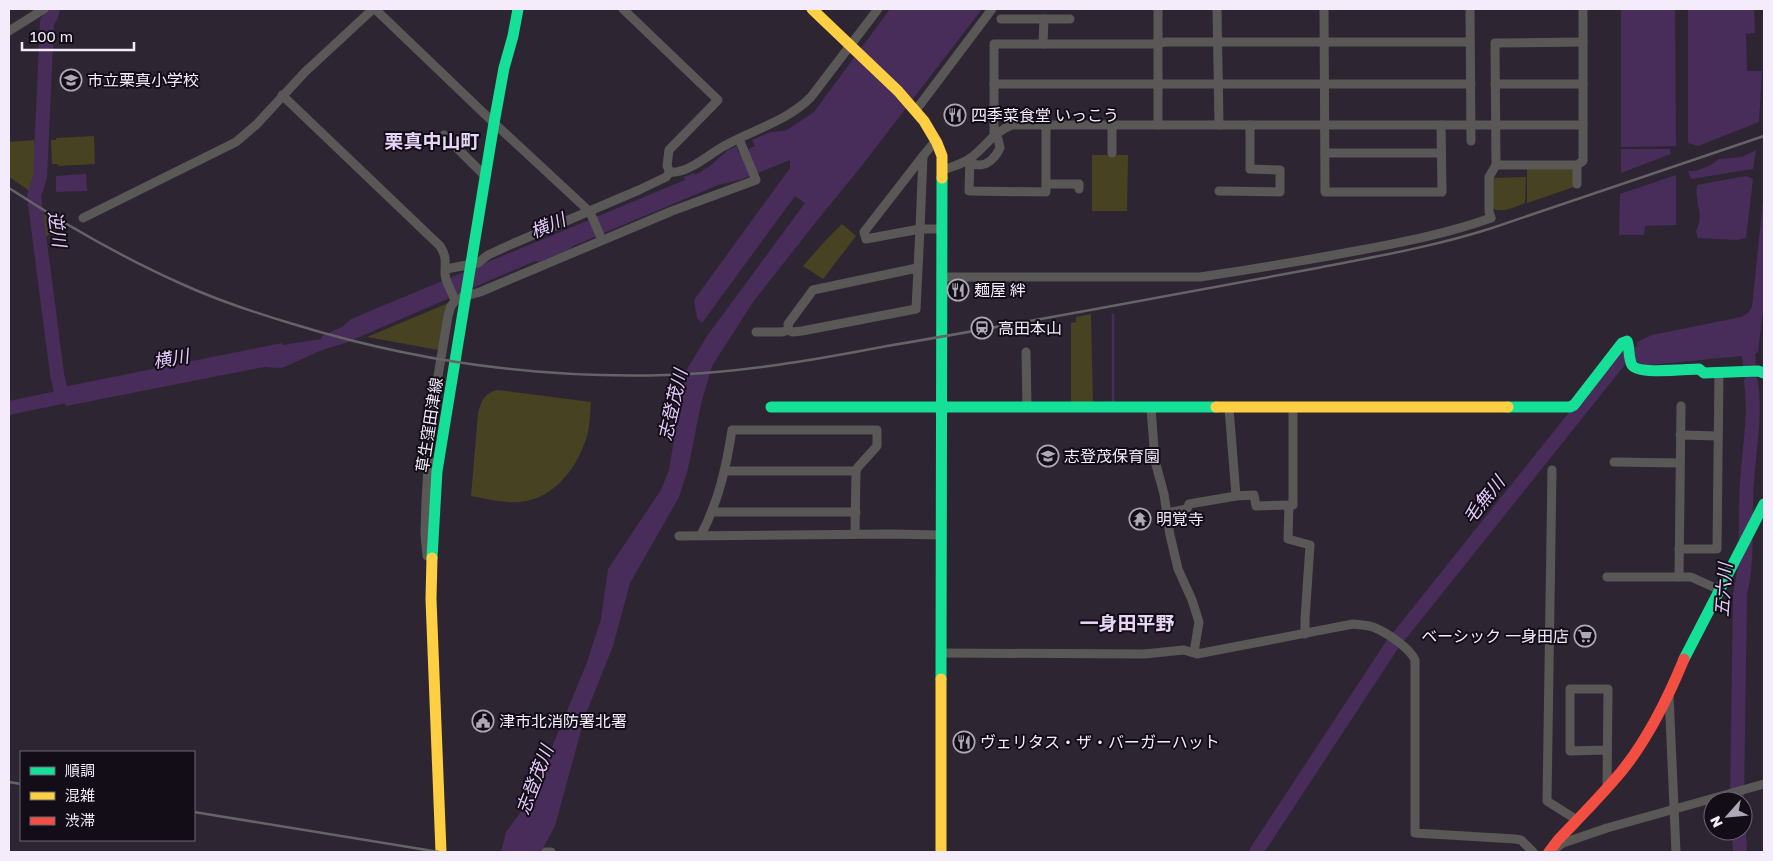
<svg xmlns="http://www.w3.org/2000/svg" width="1773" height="861" font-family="'Golos Text','Noto Sans JP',sans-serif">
<rect width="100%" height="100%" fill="#2d2632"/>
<g fill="#464222">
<path d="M94 136 95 164 58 166V164H52L51 140H56V138Z"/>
<path d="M34 140 38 175 31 192 9 177V142Z"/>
<path d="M1092 155H1128L1127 211H1092Z"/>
<path d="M1527 169H1575L1574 187 1527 203Z"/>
<path d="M1526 177 1525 203C1515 207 1501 214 1492 208L1493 178Z"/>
<path d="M38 210 63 226 42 239Z"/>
<path d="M842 224 856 236 823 279 803 266 825 241Z"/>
<path d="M451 302 438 350 367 337Z"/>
<path d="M1091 314 1093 405H1071V323L1076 322V317Z"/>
<path d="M498 390 591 402C590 413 590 426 587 436 578 467 554 499 520 502 504 503 487 499 471 496L478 413C481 401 485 392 498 390Z"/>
</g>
<g fill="#482d5b">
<path d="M890 9H982L860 168 819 218 753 302 712 366 701 404 688 469 679 497 630 583 613 646 585 716 555 826 541 852H501L506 832 524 808 525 799 533 793 586 665 601 619 608 569 661 490 669 470 684 380 683 376 707 336 805 203 795 196 702 323 697 318 694 300 790 168V160L740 180 718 185 573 246 570 249 539 262 535 261 348 342 322 350 282 368 264 367 66 406 63 387 282 343 283 345 321 339 322 336 342 327 351 319 685 180 684 177 694 173 695 175 710 166 728 150 737 146 738 152 740 153 755 146 752 140 768 133 787 130 814 112Z"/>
<path d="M1621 9H1675L1676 146 1621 147Z"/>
<path d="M1688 9H1754L1755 33 1746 34 1747 71H1762L1759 122 1698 146 1688 143Z"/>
<path d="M1621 149H1670L1671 154 1621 173Z"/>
<path d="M1756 150 1753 169 1691 179 1688 171H1696L1711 165 1719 159 1742 157Z"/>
<path d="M86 174 87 191 56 192V176Z"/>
<path d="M1676 175V225L1645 226 1644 235H1619L1620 194Z"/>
<path d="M1746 176 1753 179 1746 238 1737 240 1698 238 1696 231C1705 215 1694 201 1697 185Z"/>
<path d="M1764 191V302L1758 352 1755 354 1756 366 1743 367 1742 356 1650 365 1645 367 1638 364 1637 342 1652 335 1741 317 1748 313 1752 307Z"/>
</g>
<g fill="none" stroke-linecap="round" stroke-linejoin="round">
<path stroke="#482d5b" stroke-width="2.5" d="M1113 403V315"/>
<g stroke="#482d5b" stroke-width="14">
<path d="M53 9 51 16 47 22 40 177 34 196 57 374 62 396"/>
<path d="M9 408 81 393"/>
<path d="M1737 801 1740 594C1749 557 1744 520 1747 482 1749 449 1756 415 1751 382"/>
<path d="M1739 831 1740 852"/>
<path d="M1256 852 1392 645 1623 356 1656 351"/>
</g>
<g stroke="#595857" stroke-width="9">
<path d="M375 9 494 123 590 212 602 240"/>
<path d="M623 9 718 100 669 150 667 166 670 172C688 174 709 154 724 146 754 129 786 122 811 97L878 9"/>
<path d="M1158 9V125"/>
<path d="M1217 9 1219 125"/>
<path d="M1324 9 1325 192H1442L1441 125"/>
<path d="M1470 9 1471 141"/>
<path d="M1001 19H1070"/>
<path d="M9 31 44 9"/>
<path d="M1043 44 1044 19"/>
<path d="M994 84H1471"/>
<path d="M1495 84H1583"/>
<path d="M282 95 440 246C447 257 445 261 445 274 445 282 453 293 455 301L451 306 448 316 431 418 426 501 425 534 427 556 430 557"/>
<path d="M916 110 992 9"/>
<path d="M1112 125V153"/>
<path d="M444 135 485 176"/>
<path d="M1325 153H1441"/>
<path d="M923 156 920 229 866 239 864 232Z"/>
<path d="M923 156 936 140"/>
<path d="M970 159 974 164C986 168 995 158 1000 148L998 139 994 136V44H1152L1166 42H1470"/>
<path d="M970 159 969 191 1046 192V125"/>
<path d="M1496 165H1577L1583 161V9"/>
<path d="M943 170C953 166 964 164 972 157 986 146 995 131 1012 125H1583"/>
<path d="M1046 184H1079V189"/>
<path d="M1577 184V165"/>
<path d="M1219 191 1280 192V170L1250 169V125"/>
<path d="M83 218 236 142 257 124 305 72 373 9"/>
<path d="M1491 218 1489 211V177L1496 165 1495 43 1583 42"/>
<path d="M917 268 813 290 788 324 789 330 792 332 802 331 916 309 920 229H942"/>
<path d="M446 269 478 263 488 255 512 244 639 190 666 177 670 172"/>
<path d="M941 277H1200C1254 269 1308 260 1361 250 1404 242 1449 233 1491 218"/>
<path d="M462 297 480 292 672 211 756 180 739 139"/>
<path d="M756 332H782L789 330"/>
<path d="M1026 352 1027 407"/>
<path d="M1151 408 1155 461 1164 494 1170 535 1178 569 1192 600 1199 622 1194 652"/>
<path d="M1229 408 1236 496 1254 495 1256 506 1293 505V407"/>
<path d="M1680 435 1718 436"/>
<path d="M1614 462 1680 463"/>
<path d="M1552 470 1547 801 1577 820"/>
<path d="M726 471H856L855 534"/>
<path d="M1289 505 1288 539 1310 545 1305 619V634"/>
<path d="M713 512H856"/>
<path d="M1167 513 1187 509 1189 504 1236 496"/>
<path d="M701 535C719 500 726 468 732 430H877V446L858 467 856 471"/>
<path d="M679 536 890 534 941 535"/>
<path d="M1679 549H1717L1719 372"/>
<path d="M1607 577H1691L1720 590"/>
<path d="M1679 577 1681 406"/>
<path d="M941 653 1144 654 1184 650 1197 654 1353 624C1360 625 1367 625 1373 627 1386 632 1410 648 1415 660V833L1515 839 1521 840 1533 852"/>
<path d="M1669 695 1676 852"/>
<path d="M1606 750 1570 751V689H1608L1607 788"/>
<path d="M1555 849 1563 843 1607 828 1764 784"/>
<path d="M546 852H551"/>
</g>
<g stroke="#16e098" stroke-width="11">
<path d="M771 407H1216"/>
<path d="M1508 407H1570L1574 405 1622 343 1627 341C1630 348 1628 358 1632 365 1638 375 1687 369 1699 369L1704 373 1758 371 1764 373"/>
<path d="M432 558 437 471 494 123 504 68 513 36 518 9"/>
<path d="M1684 659 1764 504"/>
<path d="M941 679 942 178"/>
</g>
<g stroke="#ffcf43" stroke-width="11">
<path d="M812 9 898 91 924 121 937 143 942 156V178"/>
<path d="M1216 407H1508"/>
<path d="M432 558 431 599 441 852"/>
<path d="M941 852V679"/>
</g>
<path stroke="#f24e42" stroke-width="11" d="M1549 852 1558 840C1579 818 1601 796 1621 772 1648 739 1668 698 1684 659"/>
<g stroke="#656365" stroke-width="2.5">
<path d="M9 188C64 224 123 258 184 285 219 301 256 313 293 324 413 361 540 379 666 375 740 373 814 360 887 346 953 335 1019 323 1085 311 1160 297 1236 283 1312 269 1373 257 1433 247 1492 228L1764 136"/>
<path d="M9 782 21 784"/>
<path d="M194 812 439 852"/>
</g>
</g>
<defs>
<g id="school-ring" transform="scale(1.125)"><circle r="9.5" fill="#130d17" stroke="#aea7b5" stroke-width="1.5"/><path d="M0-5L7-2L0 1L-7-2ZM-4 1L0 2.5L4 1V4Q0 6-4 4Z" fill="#aea7b5"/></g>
<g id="restaurant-ring" transform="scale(1.125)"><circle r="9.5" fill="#130d17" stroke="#aea7b5" stroke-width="1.5"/><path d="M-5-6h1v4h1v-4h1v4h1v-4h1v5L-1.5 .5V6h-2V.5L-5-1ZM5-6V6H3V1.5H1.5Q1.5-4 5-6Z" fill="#aea7b5"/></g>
<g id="station-ring" transform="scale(1.125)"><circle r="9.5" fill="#130d17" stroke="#aea7b5" stroke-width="1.5"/><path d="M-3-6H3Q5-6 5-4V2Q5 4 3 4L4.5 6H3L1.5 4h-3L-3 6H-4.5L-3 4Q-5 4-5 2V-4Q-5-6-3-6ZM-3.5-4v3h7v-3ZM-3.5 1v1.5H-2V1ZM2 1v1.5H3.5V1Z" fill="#aea7b5"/></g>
<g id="temple-ring" transform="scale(1.125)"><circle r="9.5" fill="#130d17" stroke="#aea7b5" stroke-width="1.5"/><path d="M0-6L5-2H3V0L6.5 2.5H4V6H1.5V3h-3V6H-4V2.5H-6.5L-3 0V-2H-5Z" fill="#aea7b5"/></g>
<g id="supermarket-ring" transform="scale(1.125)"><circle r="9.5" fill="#130d17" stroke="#aea7b5" stroke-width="1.5"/><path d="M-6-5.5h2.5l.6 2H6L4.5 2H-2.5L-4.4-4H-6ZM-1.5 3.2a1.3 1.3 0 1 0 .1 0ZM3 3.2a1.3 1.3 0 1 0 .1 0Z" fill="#aea7b5"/></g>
<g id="civic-ring" transform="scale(1.125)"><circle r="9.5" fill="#130d17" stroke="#aea7b5" stroke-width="1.5"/><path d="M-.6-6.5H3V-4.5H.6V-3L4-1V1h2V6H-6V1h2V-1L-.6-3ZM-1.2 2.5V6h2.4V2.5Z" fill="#aea7b5"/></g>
</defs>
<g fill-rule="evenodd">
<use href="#school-ring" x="71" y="80"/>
<use href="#restaurant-ring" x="955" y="115"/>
<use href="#restaurant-ring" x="958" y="290"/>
<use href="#station-ring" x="982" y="328"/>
<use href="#school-ring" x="1048" y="456"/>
<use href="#temple-ring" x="1140" y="519"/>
<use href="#supermarket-ring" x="1585" y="636"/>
<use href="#civic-ring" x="483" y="721"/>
<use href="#restaurant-ring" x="964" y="742"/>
</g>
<g text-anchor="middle" stroke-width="4" stroke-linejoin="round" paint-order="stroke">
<g font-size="16" fill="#f4ecfb" stroke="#130d17" text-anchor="start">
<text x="87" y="86">市立栗真小学校</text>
<text x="971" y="121">四季菜食堂 いっこう</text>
<text x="974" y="296">麺屋 絆</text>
<text x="998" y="334">高田本山</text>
<text x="1064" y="462">志登茂保育園</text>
<text x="1156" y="525">明覚寺</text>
<text x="1569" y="642" text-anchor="end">ベーシック 一身田店</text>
<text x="499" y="727">津市北消防署北署</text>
<text x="980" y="748">ヴェリタス・ザ・バーガーハット</text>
</g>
<g font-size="16" fill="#f4ecfb" stroke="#130d17">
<text transform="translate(429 425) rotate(-81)" y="6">草生窪田津線</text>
</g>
<g font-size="18" font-style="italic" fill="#e5cbfb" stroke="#130d17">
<text transform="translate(548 226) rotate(-23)" y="6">横川</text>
<text transform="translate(57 229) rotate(82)" y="6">逆川</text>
<text transform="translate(171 359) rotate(-10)" y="6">横川</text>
<text transform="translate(673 405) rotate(-77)" y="6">志登茂川</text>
<text transform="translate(1484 500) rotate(-51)" y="6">毛無川</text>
<text transform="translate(1724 590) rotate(-86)" y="6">五六川</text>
<text transform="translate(535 780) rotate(-69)" y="6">志登茂川</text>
</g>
<g font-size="19" font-weight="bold" fill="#e7d6f5" stroke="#130d17">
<text x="432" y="148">栗真中山町</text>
<text x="1127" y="630">一身田平野</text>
</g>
</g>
<rect width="1773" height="861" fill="none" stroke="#f4ecfb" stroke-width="20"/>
<rect x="20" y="751" width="175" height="90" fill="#130d17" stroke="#6d6672"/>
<rect x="30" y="767" width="25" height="8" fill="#16e098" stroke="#6d6672"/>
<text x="65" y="776" font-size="15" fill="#f4ecfb">順調</text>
<rect x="30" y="792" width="25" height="8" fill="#ffcf43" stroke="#6d6672"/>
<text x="65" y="801" font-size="15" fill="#f4ecfb">混雑</text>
<rect x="30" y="817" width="25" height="8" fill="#f24e42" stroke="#6d6672"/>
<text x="65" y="826" font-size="15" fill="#f4ecfb">渋滞</text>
<g transform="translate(1728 816) rotate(243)"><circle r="24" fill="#130d17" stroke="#6d6672"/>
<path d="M0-4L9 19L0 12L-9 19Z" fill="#aea7b5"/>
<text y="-8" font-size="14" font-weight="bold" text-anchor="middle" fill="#f4ecfb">N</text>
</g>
<path d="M22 42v8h112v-8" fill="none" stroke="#f4ecfb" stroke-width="2.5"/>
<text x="30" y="42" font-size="15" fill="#f4ecfb" stroke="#130d17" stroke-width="4" paint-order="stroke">100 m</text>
</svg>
